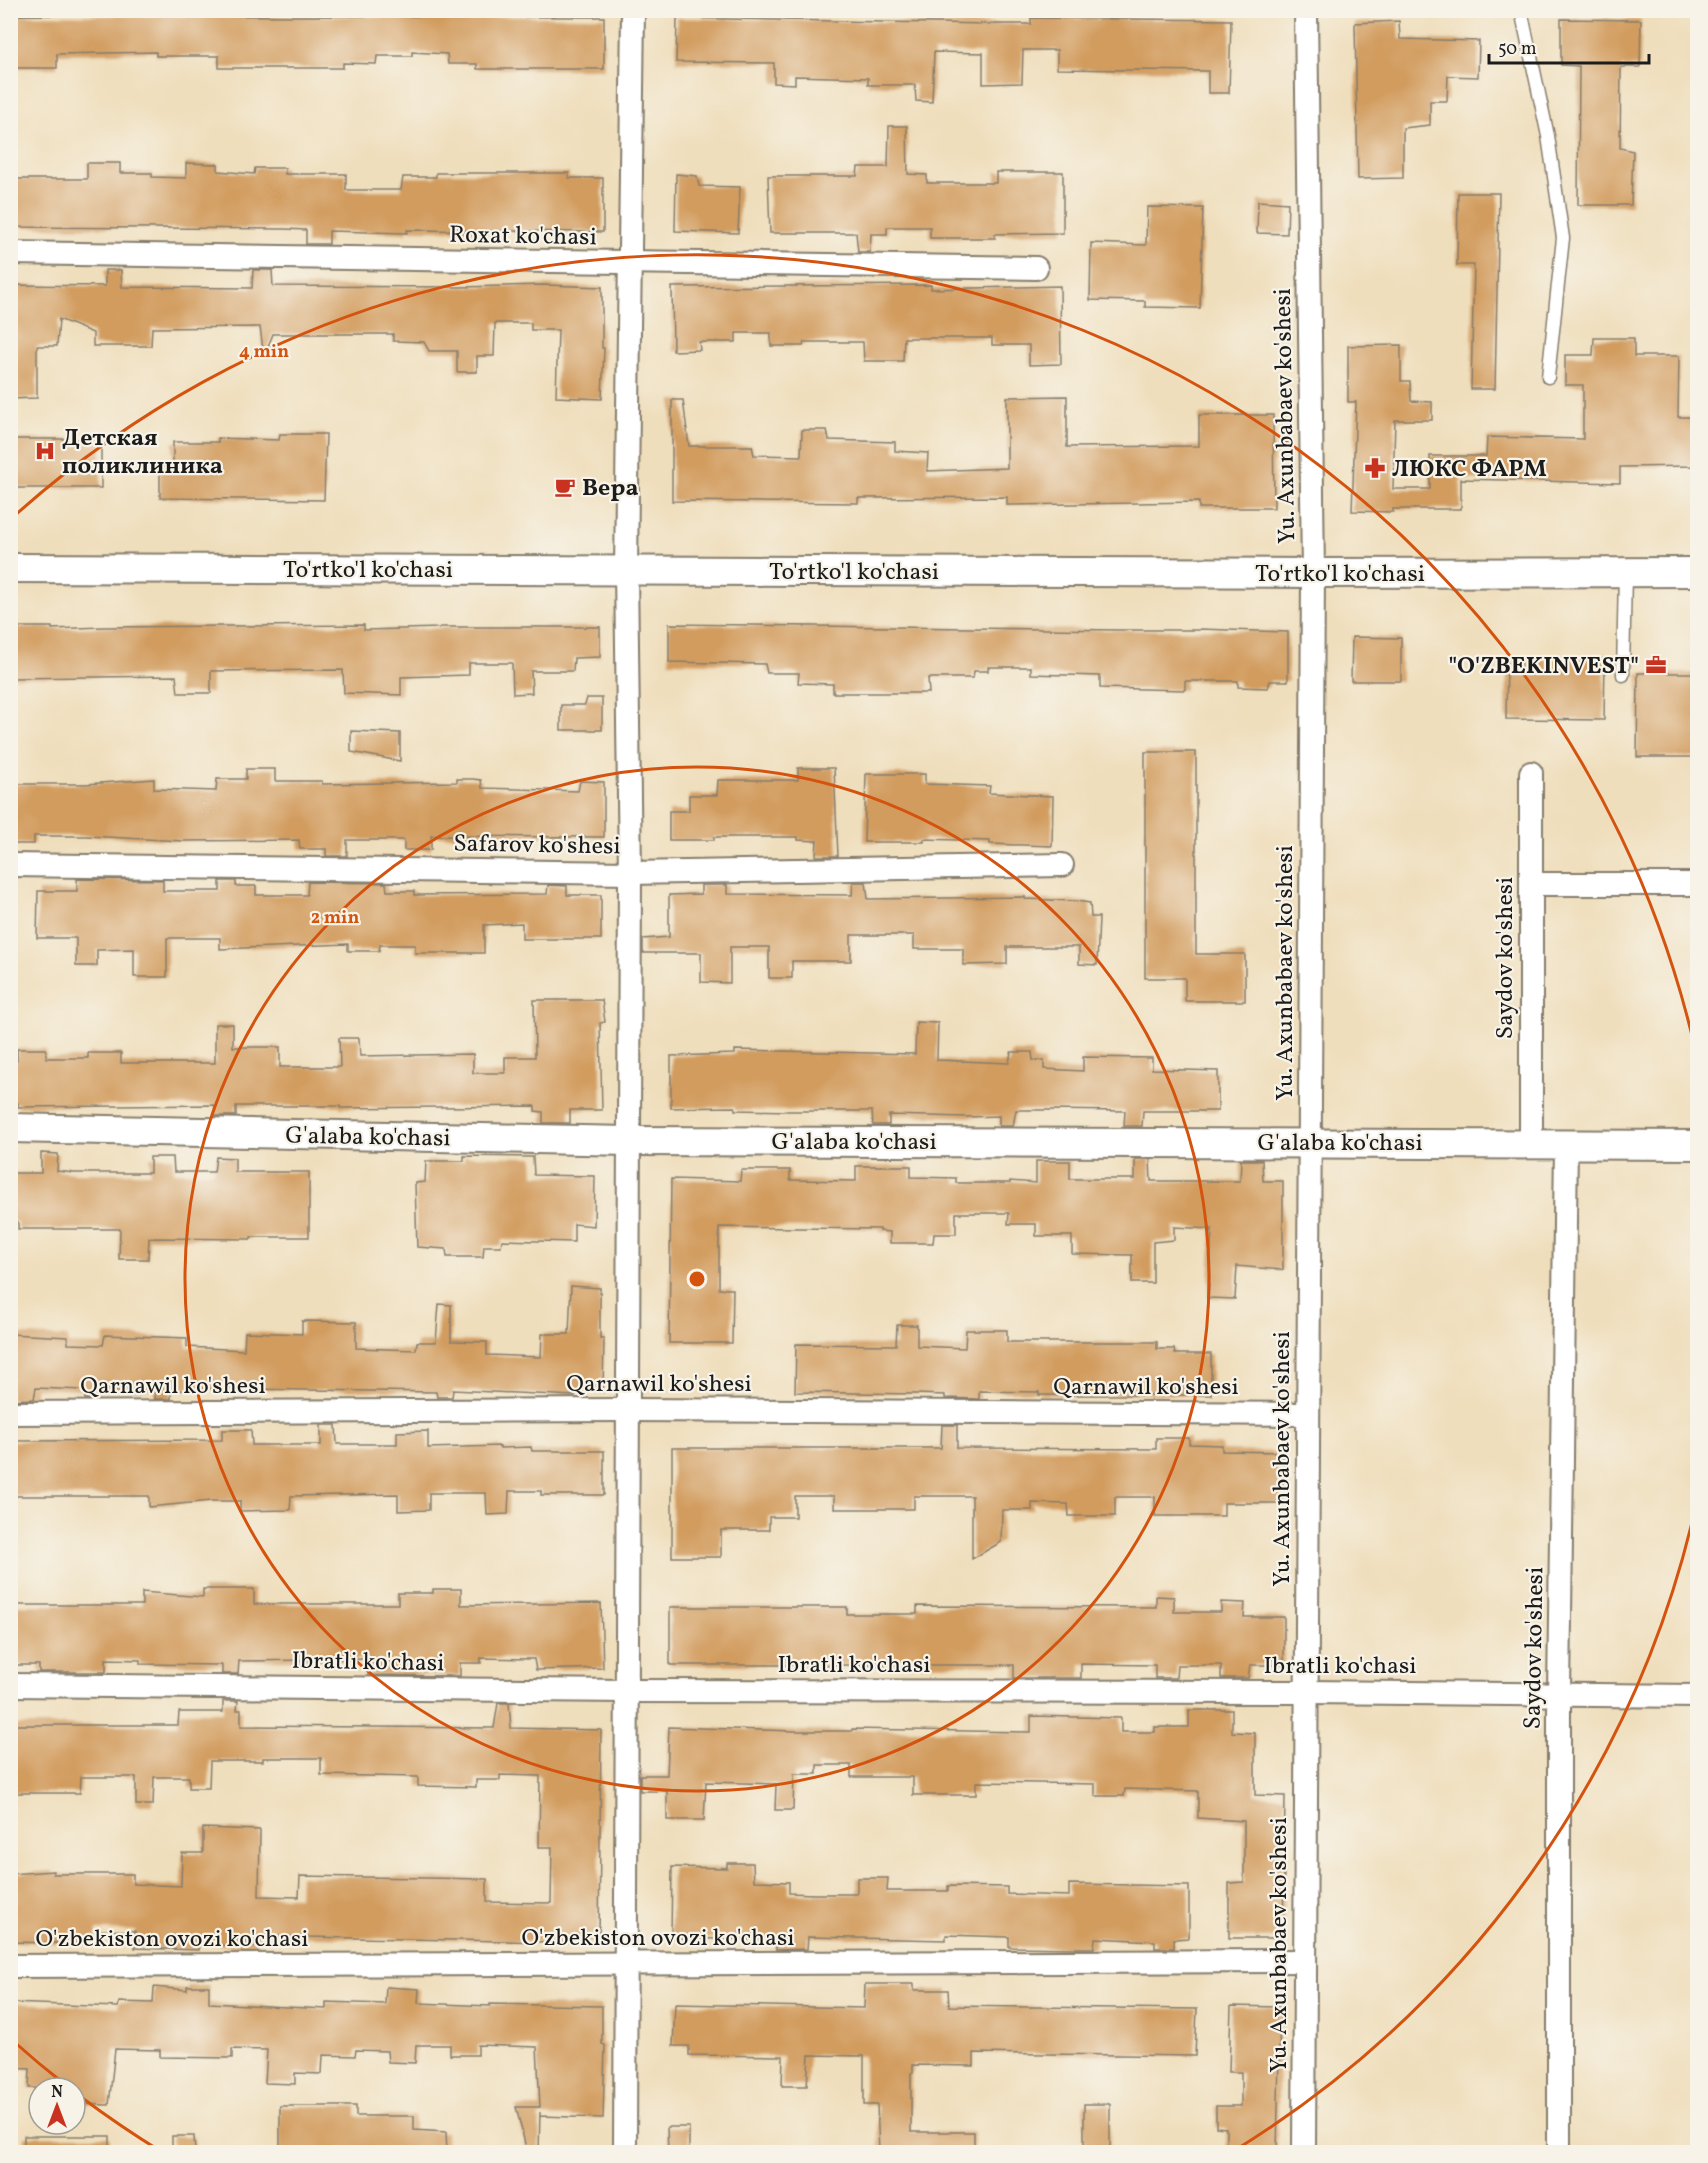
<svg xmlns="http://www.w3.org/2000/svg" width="1708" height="2163" font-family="Vollkorn,serif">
<rect width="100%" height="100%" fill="#f7f3e8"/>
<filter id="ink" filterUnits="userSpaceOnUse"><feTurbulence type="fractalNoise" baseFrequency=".0167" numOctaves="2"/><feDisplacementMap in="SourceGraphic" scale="12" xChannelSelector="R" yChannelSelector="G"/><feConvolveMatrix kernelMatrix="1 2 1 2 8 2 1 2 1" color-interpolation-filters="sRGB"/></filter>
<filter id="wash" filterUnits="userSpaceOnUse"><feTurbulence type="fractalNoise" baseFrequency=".008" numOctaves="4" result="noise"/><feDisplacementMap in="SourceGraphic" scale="24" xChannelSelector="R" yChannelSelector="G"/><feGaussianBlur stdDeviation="1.35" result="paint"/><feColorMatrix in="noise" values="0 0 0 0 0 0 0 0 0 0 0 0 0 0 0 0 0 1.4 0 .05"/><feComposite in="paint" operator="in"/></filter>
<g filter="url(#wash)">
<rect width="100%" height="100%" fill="#efdebc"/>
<g id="blocks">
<g fill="#d29c5f">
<path d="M10 15 604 17V69H477V64H448L447 54 412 52V56H377L376 64 343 63V68H219V56H156V52L57 54V68H10Z"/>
<path d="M677 18 989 24H1031V18L1231 20 1229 93H1208V71L1057 69V50H1023L1022 83 983 84V53L934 52 932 102 916 101 915 85H868V78L795 76V84L774 83V63L676 62Z"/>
<path d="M1561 19 1641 20 1640 67H1621L1620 148 1633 151 1631 205H1578L1579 66 1561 65Z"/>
<path d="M1399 21 1400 39 1479 41 1478 77 1448 76 1447 101H1430V125L1403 128V178L1358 179 1355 23Z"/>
<path d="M889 126H907L908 174 927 175V183H996V172H1063V233L995 234V238H930V227H887V234H871L870 252H858L856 233H770L768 176H857L858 167H888Z"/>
<path d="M87 163H120V173H152V177L186 178V163L218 164V171L254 174 255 168H285V174H346V190H401L403 177H436V173H569V178H603V232L407 230V233L329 231V244H306V230L285 229 10 227V179H87Z"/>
<path d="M676 174 697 176 699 186 740 187 738 233 675 231Z"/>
<path d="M1458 193H1499L1495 389H1471L1474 265H1457Z"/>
<path d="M1258 201 1288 203 1287 234 1257 233Z"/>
<path d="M1147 207 1203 208 1200 308 1145 307V301L1090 300 1091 243 1146 245Z"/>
<path d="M105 270H121L122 287 252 288 253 270H272L273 286 458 287 544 285 602 287V348H604L602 399 556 397 558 330H531V323H495L494 356H477V372H457V351H429L424 342 393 341V334H273L264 357 260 327 152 328 151 346H93V333L59 319 57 346H37V398L10 399V285L105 286Z"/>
<path d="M931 285V289L1060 286 1061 364 1029 365V345H992V338H904L903 361H864L863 342H804L803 346H771V333H736V342H699L700 350 673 351 672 287Z"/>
<path d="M1594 338H1634V356H1679L1678 417H1698V466L1620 467V483L1461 479V509H1393V512L1352 511 1356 402H1348V346L1401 345V381H1410L1411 401 1432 402V420H1395L1393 489H1430V456H1486L1487 437 1583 439V385H1565V355H1593Z"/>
<path d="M1067 396V447L1199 446V415H1273L1274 508H1199V502L1007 505V497L858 498V503L672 501V400H683L689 446H752L754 455 801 456 802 430H827L829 440 895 442V451L928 453 927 471 1007 468V397Z"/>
<path d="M280 434H326L324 500 160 498V467H173V442H218V438L279 440Z"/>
<rect x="10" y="439" width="91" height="49"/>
<path d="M669 624 1116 630H1199L1200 629 1288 632V681H1270L1268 688 1238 687V681H1185V690L1100 688V676L1031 674V667H988V671H974L973 678H928L929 693H833V684L798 683 799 673H767L765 664 669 662Z"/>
<path d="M364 625V630L440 628V627H600V657L574 658 573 671H531L532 693 513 694 512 663H469V675L401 677V695L344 693 343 670 211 671V693H178L176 676 10 678V627H52V629L103 627Z"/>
<path d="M1352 637 1401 638V681H1351Z"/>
<path d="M1507 658 1605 659 1604 720 1506 719Z"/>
<path d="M1638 673H1698V757H1637Z"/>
<path d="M587 698H602V730H561V705H585Z"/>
<path d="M351 731 400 733V761L351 752Z"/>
<path d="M1145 752H1196V954H1245V1001H1185V978H1145Z"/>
<path d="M798 768H834L838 856H816L817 841 798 840V837H714V840H669V811H689V795H717L718 780H798Z"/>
<path d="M246 769H275V781H322V784L457 782V779H473L481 780 482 788 578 791 580 781 604 782V837L431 836V850H404V840H347V856H326V849H300L299 840 183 841 87 836H34V844H10V784H86L154 779V789L216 791 217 779H246Z"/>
<path d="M866 774H925V784L990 786 989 793 1053 796 1052 846 990 844V841L924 839V842H864Z"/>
<path d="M77 879 163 880V891H220V881H236V886H256V895H307L308 882 386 883 387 891H414V895L547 894 548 885 567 886V895H601V939H522V923L484 925V953H415V945H380L379 951H348V944L220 949V938H167V977H134V949L97 950V966H76V938H37L38 891H77Z"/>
<path d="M853 882H866L868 899 1025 897V899L1076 901 1090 903 1091 917H1099L1097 965 1079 964V947H1007V964L963 965V949H914V935H851V961H792V978H769V947H730V983L701 982V953H643V939L669 937V895L701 894V885H727V894L852 895Z"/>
<path d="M534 1000H602L605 1022 600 1023 602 1110H570V1123H543V1112L535 1111V1106L340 1108V1106H236V1116H215V1105L18 1107V1103H10V1061H17V1049H46V1058H88V1053H121V1063H215V1024H233V1047H280V1067H340L339 1038H359L360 1056 473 1054V1073H505V1057H535Z"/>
<path d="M916 1022 938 1023 937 1060 1009 1063 1011 1052H1032L1033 1060 1044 1061V1069L1083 1071V1057L1152 1058V1069L1218 1071V1111H1143L1142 1126H1124L1125 1111 1046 1110H1016L1013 1126H999V1116L967 1117 889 1115V1125H873L872 1111H790L735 1110V1107L671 1108V1056L735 1054V1050L915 1054Z"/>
<path d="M41 1153 58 1154 57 1171 74 1173H150V1157H173L174 1172H214L216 1157 235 1158V1172H309V1237H251V1239L149 1238 148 1259H119L120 1229H18V1222H10V1173H41Z"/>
<path d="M464 1156 533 1157 534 1175 595 1176 594 1226 574 1224V1242L502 1240 501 1246H484L483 1257H447L446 1249 417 1247 415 1183 425 1182 426 1161H464Z"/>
<path d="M1135 1159H1150L1151 1181H1240L1241 1160H1262L1263 1181H1283V1270L1237 1266 1235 1299 1208 1298 1212 1229 1174 1227V1240L1153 1242V1283H1132V1255L1072 1254V1236H1036V1224H1008L1009 1213H956V1234H934L933 1243H890V1232L880 1231V1229L719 1227V1289H733L732 1343H669L671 1179 740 1181 741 1170H790V1180L856 1181V1166H911V1177L956 1178V1183H1010V1181L1036 1183V1161H1070V1179H1135Z"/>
<path d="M571 1286 600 1288V1338H604L603 1392 576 1390 575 1396 453 1390 452 1397H437L436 1392 185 1388V1390L171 1391V1399H155V1390L99 1389 96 1399H85L84 1390 36 1388 34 1399 10 1400V1334L68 1337V1344L103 1345 105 1335 187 1338V1347L244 1350 245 1332 302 1334V1321L356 1322V1348L416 1350 417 1342H436L439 1304 451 1305V1341L487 1342V1355L541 1357 542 1334H569Z"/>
<path d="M897 1325H917V1346L965 1348 966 1330H1007V1342H1157V1349H1174L1175 1354H1211V1395H1039V1392L979 1391V1399L945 1398V1395L916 1394 795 1392 796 1344 896 1345Z"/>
<path d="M321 1425H336L337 1444H397V1432L428 1431V1448L500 1446V1448L531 1447 532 1451H604V1495H541V1491H509L508 1514 487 1515 486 1493H429V1510L398 1511V1494L291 1496 290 1510 240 1511V1501H211L149 1507V1496H10V1441L222 1440V1430H251L252 1445H321Z"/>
<path d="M942 1425H957V1448L1156 1449V1438H1189V1444L1222 1445V1451L1283 1452V1503H1224V1516H1155V1497H1115V1516H1069L1068 1504 1032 1503V1510H1002L1001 1542 972 1559V1496H914V1509H834V1496H795V1517H769V1530H721V1557H672V1448H941Z"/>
<path d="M203 1589H254V1604H398V1593H433V1589H461V1605L601 1603 603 1668 536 1670 534 1659 481 1658V1663H460V1676L368 1675V1659L239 1661 238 1674H222V1665L140 1664V1660L106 1659V1672H39V1665H10V1605H142V1592L203 1597Z"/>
<path d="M1156 1596 1174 1597V1612H1221V1602L1245 1603 1244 1617H1284V1665H1250L1248 1678H1221V1665H1177L1176 1678H1155V1665L1081 1664V1678H1014V1665H670V1607H847V1614H917V1606L1156 1607Z"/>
<path d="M223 1701H238L237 1710H241V1726L494 1728 498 1703H509L511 1728 601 1730 599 1943 258 1936V1947L199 1944 198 1950 135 1948V1931L97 1930 95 1944 10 1942V1874L53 1871V1874H133V1884L181 1886 182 1853H203V1828L260 1830 259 1896 299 1897 300 1876 487 1879V1902L551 1903 552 1847H539L540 1776 500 1775V1780H476V1787L418 1786V1777L321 1775V1758H263V1761H210L209 1788H189V1777H154L153 1805H136V1777H81L80 1793H10V1725H178L179 1712H223Z"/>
<path d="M1189 1710H1232V1732L1255 1733V1795L1285 1796 1283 1938H1229V1883L1244 1882V1821L1198 1818V1791L1125 1789 1124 1796H1095V1784L976 1782V1795H913V1777H851V1765H817V1774H794L793 1810H775L776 1784 706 1782 704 1820H667V1791H640V1775H667L669 1727 795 1731H852V1729L1031 1732V1716L1121 1718V1732H1155V1727H1189Z"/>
<path d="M727 1863H753L754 1881 789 1882V1893L813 1894H857V1878H888L887 1891H948V1886L1007 1887V1894L1069 1896V1884L1189 1886V1938L1174 1939V1948H1155V1941L1095 1938 1094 1948H1073L1009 1947V1937L946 1935V1940L808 1937 807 1949 776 1950 775 1940 671 1938 672 1867 727 1868Z"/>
<path d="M865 1984H914V1990H948L949 2006 1197 2009 1195 2056 974 2053V2066L913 2065V2073H911V2132H974V2152H879L877 2105H864V2056L809 2055 807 2086H782L783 2056 689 2055V2046H673L675 2004 864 2008Z"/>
<path d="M187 1986H209V2003L326 2009V2002L385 2004 386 1987 419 1989 418 2003 490 2006V2004L602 2006V2044L605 2045 603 2118 540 2116V2112L539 2152H527L516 2107H540L537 2047 478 2045V2055H450V2045H416L415 2063 388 2062 387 2051 356 2050 355 2056 323 2055 322 2074 295 2073V2084L265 2083 267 2050 232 2049V2058L160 2057V2050L115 2049 109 2105 75 2104V2088H29L30 2069 10 2068V2003L118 2007 119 2002 153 2003 154 1987 187 1990Z"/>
<path d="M1231 2006 1280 2007 1277 2152H1226V2128L1216 2127V2106H1241V2072H1229Z"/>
<rect x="1084" y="2104" width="26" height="48"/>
<path d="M280 2106H356V2116H414V2130L446 2132 447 2152H280Z"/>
<path d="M667 2127H689V2152H668Z"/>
<rect x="24" y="2136" width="86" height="16"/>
<path d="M172 2136H194L195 2152H172Z"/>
</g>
</g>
</g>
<g filter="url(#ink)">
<use href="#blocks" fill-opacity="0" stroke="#867d6c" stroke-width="1.5"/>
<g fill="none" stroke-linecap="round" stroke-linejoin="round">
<g stroke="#867d6c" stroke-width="15">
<g id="service">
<path d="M1521 10 1548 136 1563 238 1548 377"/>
<path d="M1623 675 1625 572"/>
</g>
</g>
<g stroke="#867d6c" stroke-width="26">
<g id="minor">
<path d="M10 253 1036 268"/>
<path d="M1531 773V1143"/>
<path d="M10 865 630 873 1062 865"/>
<path d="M1531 884H1698"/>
<path d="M10 1413 627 1410 1308 1414"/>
<path d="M10 1685 626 1691 1307 1692 1698 1696"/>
<path d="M10 1966 1305 1961"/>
<path d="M625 2152 630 873 626 570 633 10"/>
<path d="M1304 2152 1313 573 1306 10"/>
<path d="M1559 2152V1694L1566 1144"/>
</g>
</g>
<g stroke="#867d6c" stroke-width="32">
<g id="tertiary">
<path d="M10 568 1313 573 1698 572"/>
<path d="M10 1128 628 1141 1698 1145"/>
</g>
</g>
<use href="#service" stroke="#fff" stroke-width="12"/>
<use href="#minor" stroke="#fff" stroke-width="22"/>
<use href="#tertiary" stroke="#fff" stroke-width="28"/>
</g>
</g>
<g fill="none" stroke="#d4530e" stroke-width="3">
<circle cx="697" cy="1279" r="512"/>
<path d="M1697 1501A1024 1024 0 0 1 1232 2152M162 2152A1024 1024 0 0 1 81 2097M67 2086A1024 1024 0 0 1 12 2040M12 518A1024 1024 0 0 1 1697 1057"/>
</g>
<defs>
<g id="hospital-bare" transform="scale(1.62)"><path d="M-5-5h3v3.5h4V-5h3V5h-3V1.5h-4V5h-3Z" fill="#c8321e" stroke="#f7f3e8" stroke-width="2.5" paint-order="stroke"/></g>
<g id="pharmacy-bare" transform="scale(1.62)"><path d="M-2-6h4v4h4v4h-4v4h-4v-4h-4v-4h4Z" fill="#c8321e" stroke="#f7f3e8" stroke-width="2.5" paint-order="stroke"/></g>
<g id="cafe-bare" transform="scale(1.62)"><path d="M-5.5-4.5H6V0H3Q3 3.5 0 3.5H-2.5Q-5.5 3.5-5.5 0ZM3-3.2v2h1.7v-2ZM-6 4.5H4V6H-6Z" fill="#c8321e" stroke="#f7f3e8" stroke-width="2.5" paint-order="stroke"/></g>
<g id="office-bare" transform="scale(1.62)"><path d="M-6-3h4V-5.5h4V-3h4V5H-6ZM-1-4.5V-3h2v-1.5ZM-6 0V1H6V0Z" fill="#c8321e" stroke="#f7f3e8" stroke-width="2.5" paint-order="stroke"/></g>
</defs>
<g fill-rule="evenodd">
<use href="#hospital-bare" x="45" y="451"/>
<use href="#pharmacy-bare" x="1375" y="468"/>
<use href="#cafe-bare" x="565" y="487"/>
<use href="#office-bare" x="1656" y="665"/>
</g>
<g text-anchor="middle" stroke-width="4.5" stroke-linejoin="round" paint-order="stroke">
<g font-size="24" fill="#1c1c1c" stroke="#f7f3e8">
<text transform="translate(523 235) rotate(1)" y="8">Roxat ko'chasi</text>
<text transform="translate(1284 416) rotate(-91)" y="8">Yu. Axunbabaev ko'shesi</text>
<text x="368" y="577">To'rtko'l ko'chasi</text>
<text x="854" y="579">To'rtko'l ko'chasi</text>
<text x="1340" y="581">To'rtko'l ko'chasi</text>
<text transform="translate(537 844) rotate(1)" y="8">Safarov ko'shesi</text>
<text transform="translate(1504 958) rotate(-90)" y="8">Saydov ko'shesi</text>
<text transform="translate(1284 973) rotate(-90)" y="8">Yu. Axunbabaev ko'shesi</text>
<text transform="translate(368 1136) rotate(1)" y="8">G'alaba ko'chasi</text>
<text x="854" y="1149">G'alaba ko'chasi</text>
<text x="1340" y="1150">G'alaba ko'chasi</text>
<text x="659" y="1391">Qarnawil ko'shesi</text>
<text x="173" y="1393">Qarnawil ko'shesi</text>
<text x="1146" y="1394">Qarnawil ko'shesi</text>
<text transform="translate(1281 1459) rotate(-90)" y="8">Yu. Axunbabaev ko'shesi</text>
<text transform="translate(1533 1648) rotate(-89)" y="8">Saydov ko'shesi</text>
<text transform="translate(368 1661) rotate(1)" y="8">Ibratli ko'chasi</text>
<text x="854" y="1672">Ibratli ko'chasi</text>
<text x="1340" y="1673">Ibratli ko'chasi</text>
<text x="658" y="1945">O'zbekiston ovozi ko'chasi</text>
<text x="172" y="1946">O'zbekiston ovozi ko'chasi</text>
<text transform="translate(1278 1945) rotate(-90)" y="8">Yu. Axunbabaev ko'shesi</text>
</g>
<g font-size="24" font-weight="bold" fill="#1c1c1c" stroke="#f7f3e8" text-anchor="start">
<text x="62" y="445">Детская<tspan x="62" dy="28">поликлиника</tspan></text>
<text x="1392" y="476">ЛЮКС ФАРМ</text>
<text x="582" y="495">Вера</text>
<text x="1639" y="673" text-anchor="end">"O'ZBEKINVEST"</text>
</g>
</g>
<circle cx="697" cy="1279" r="9" fill="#d4530e" stroke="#f7f3e8" stroke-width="3"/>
<g font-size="18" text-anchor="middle" font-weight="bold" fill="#d4530e" stroke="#f7f3e8" stroke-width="4.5" stroke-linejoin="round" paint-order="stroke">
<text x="264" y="357">4 min</text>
<text x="335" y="923">2 min</text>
</g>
<rect width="1708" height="2163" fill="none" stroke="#f7f3e8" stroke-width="36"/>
<g transform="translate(57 2106)"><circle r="28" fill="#f7f3e8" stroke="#9f9d96" stroke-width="1.5"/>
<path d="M0-4.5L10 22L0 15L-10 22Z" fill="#c8321e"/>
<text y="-9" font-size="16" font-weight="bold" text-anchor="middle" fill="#1c1c1c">N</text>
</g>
<path d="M1489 54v9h160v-9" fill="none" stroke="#1c1c1c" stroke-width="3"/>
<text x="1498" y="54" font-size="18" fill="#1c1c1c" stroke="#f7f3e8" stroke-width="4.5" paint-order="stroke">50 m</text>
</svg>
